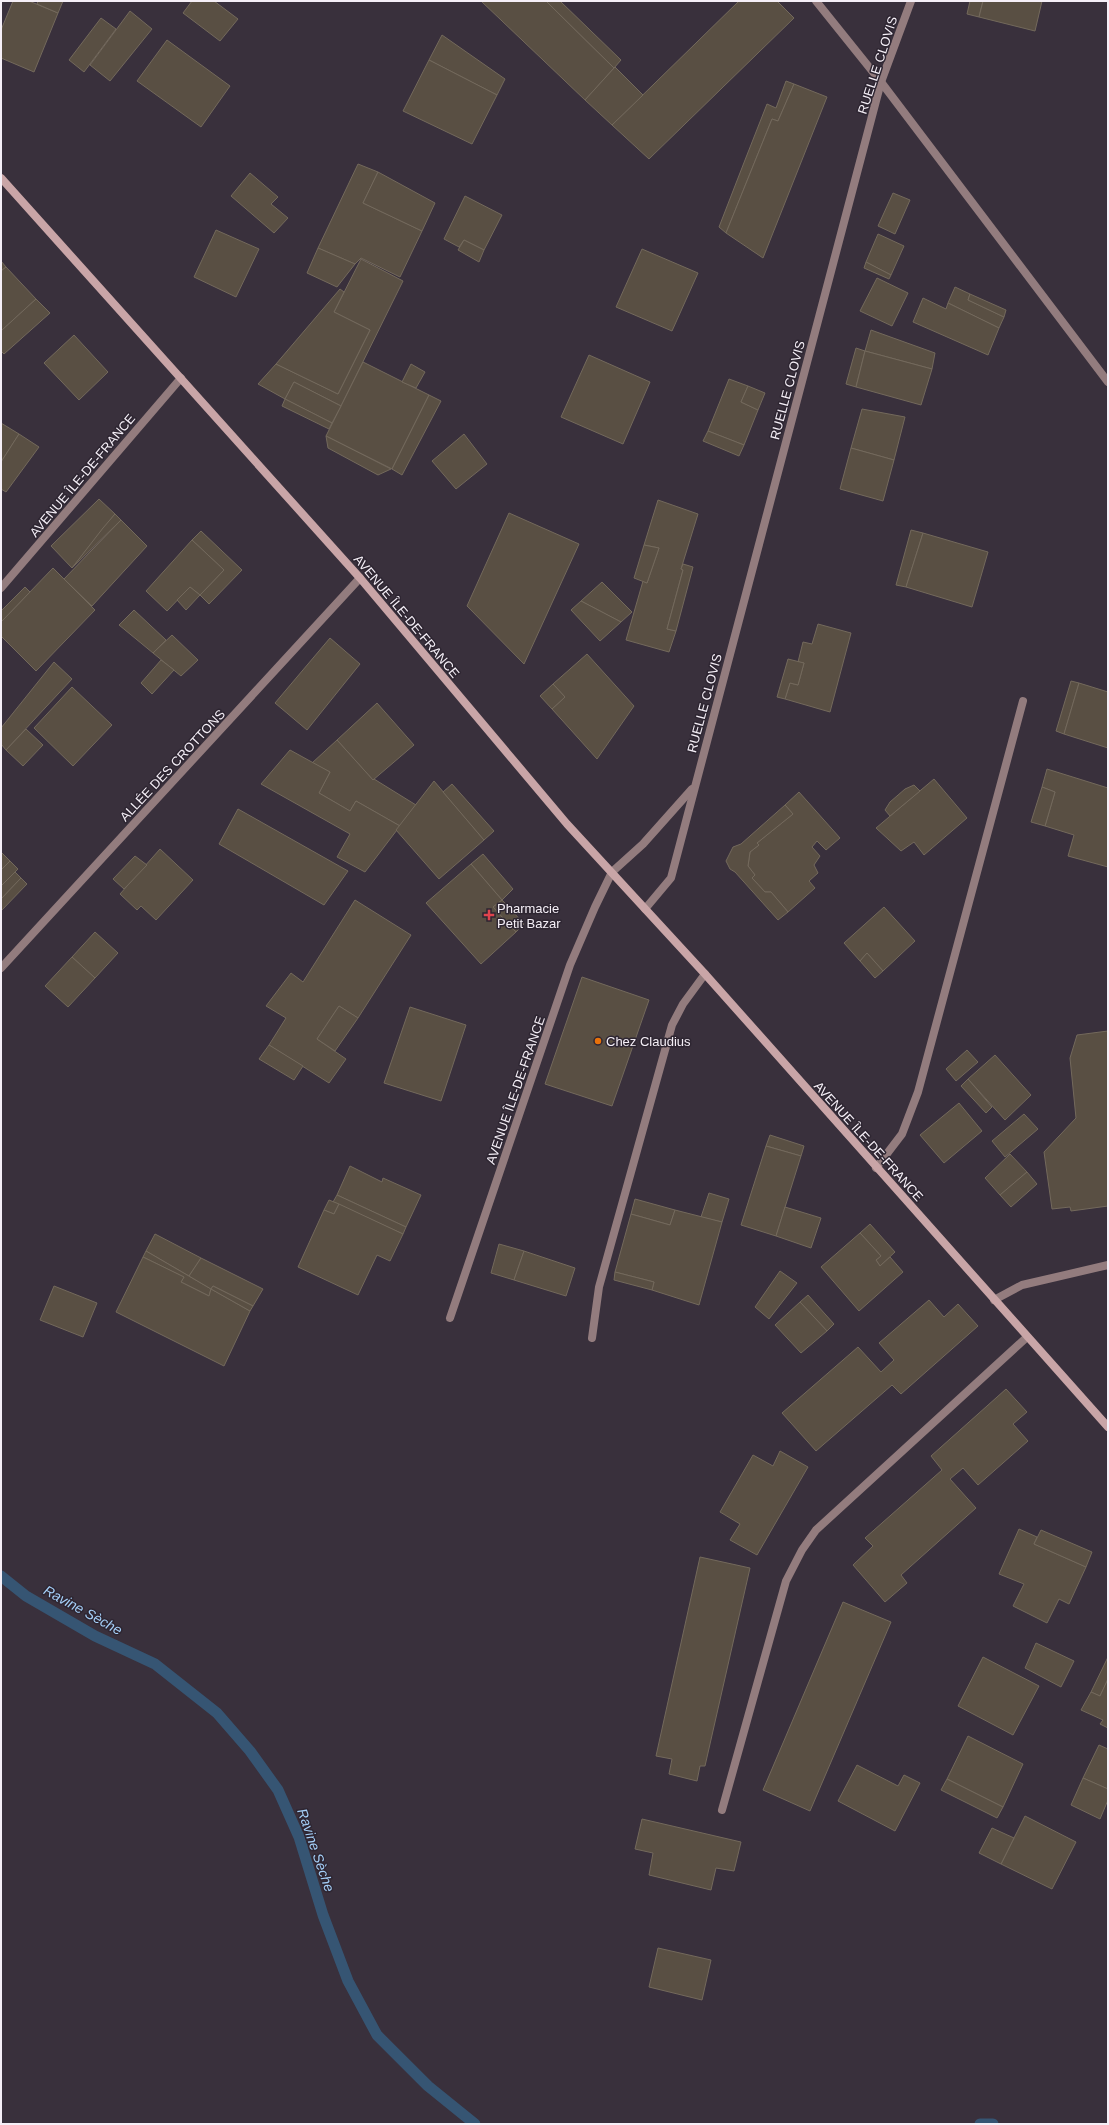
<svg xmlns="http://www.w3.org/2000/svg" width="1109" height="2125" font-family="Helvetica,sans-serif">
<rect width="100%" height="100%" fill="#39303c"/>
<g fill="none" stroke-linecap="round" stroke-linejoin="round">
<g stroke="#365573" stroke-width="11">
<path d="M1 1576 26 1596 95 1636 155 1664 217 1713 250 1751 278 1790 299 1837 323 1915 348 1981 377 2035 428 2086 475 2124"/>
<path d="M980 2124H993"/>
</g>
</g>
<g fill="#594f43" stroke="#73695c">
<path d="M13 1H29L58 13 34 72 1 58V30Z"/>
<path d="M38 1H63L58 13 37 4Z"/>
<path d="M192 1H214L238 19 220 41 183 13Z"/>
<path d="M481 1H546L614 68 585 100Z"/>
<path d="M546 1H560L621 60 614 68Z"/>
<path d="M739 1H777L794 18 649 159 612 125Z"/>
<path d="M970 1H983L979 17 967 14Z"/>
<path d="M983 1H1042L1035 31 979 17Z"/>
<path d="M130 11 152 29 110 81 90 65Z"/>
<path d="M101 18 116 29 84 72 69 60Z"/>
<path d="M442 35 505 79 497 95 429 60Z"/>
<path d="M167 40 230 86 201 127 137 81Z"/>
<path d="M429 60 497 95 472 144 403 111Z"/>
<path d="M615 67 643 95 612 125 585 100Z"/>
<path d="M786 81 794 84 778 121 772 119 726 233 719 227 745 160 767 104 776 108Z"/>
<path d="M794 84 827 97 763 258 726 233 772 119 778 121Z"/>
<path d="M358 164 378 172 363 203 422 231 400 277 361 258 355 264 318 248Z"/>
<path d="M378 172 435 203 422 231 363 203Z"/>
<path d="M250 173 278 197 271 204 288 218 274 233 231 196Z"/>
<path d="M893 193 910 200 895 234 878 226Z"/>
<path d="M465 196 502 215 484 250 464 240 459 247 444 239Z"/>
<path d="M216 230 259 249 236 297 194 277Z"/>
<path d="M878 234 904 246 891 275 866 262Z"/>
<path d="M464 240 484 250 479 262 458 250Z"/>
<path d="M318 248 355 264 337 287 307 273Z"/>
<path d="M642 249 698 273 672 331 616 307Z"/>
<path d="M361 259 403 281 341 406 294 382 285 399 258 384 276 364 338 394 370 330 334 312Z"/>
<path d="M1 261 6 267 1 271Z"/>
<path d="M866 262 891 275 889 279 864 268Z"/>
<path d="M6 267 36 299 1 331V271Z"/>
<path d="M877 278 908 293 892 326 860 311Z"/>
<path d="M955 287 970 294 968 300 1004 317 999 328 948 303Z"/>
<path d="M340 289 344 292 334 312 370 330 338 394 276 364Z"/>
<path d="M970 294 1006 310 1004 317 968 300Z"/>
<path d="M923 298 946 309 948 303 999 328 988 355 913 322Z"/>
<path d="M36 299 50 313 4 354 1 351V331Z"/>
<path d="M871 330 935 353 932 369 865 351Z"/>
<path d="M74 335 108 372 79 400 44 363Z"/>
<path d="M856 348 865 351 856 387 846 384Z"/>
<path d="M865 351 932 369 921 405 856 387Z"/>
<path d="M589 355 650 382 623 444 561 417Z"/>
<path d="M363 362 429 395 392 469 326 436Z"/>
<path d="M411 364 425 372 416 388 402 382Z"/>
<path d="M729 379 748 386 741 402 758 410 744 445 708 431Z"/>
<path d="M294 382 341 406 332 423 285 399Z"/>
<path d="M748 386 765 393 758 410 741 402Z"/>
<path d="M429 395 441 401 402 475 392 469Z"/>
<path d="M285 399 332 423 329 429 282 406Z"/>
<path d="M862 409 905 417 894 460 851 448Z"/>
<path d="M1 423 19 434 1 462Z"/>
<path d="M708 431 744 445 739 456 703 441Z"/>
<path d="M19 434 39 447 6 492 1 489V462Z"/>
<path d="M464 434 487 464 456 489 432 461Z"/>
<path d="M326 436 391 469 378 475 328 448Z"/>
<path d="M851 448 894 460 883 501 840 489Z"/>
<path d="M99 499 115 514 72 568 51 546Z"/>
<path d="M658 500 698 514 681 569 683 570 667 629 676 631 669 652 626 640 643 581 647 583 659 548 644 545Z"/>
<path d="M509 513 579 544 524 664 467 606Z"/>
<path d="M115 514 121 520 72 568 103 528Z"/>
<path d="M121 520 147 546 92 606 64 579Z"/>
<path d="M911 530 923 533 906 587 896 585Z"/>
<path d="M201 531 242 570 209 604 200 595 224 570 192 540Z"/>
<path d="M923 533 988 552 972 607 906 587Z"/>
<path d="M192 540 224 570 200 595 190 587 167 611 146 591Z"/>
<path d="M644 545 659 548 647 583 634 578Z"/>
<path d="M683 564 693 567 676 631 667 629 683 570 681 569Z"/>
<path d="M53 568 95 610 36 671 1 636V622Z"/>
<path d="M602 582 632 612 621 622 581 601Z"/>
<path d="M25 587 30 592 1 622V611Z"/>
<path d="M190 587 200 595 186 610 177 600Z"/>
<path d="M581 601 621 622 600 641 571 610Z"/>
<path d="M134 610 166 640 153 653 119 625Z"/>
<path d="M818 624 851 633 830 712 785 699 790 683 798 685 804 663 798 662 803 642 812 644Z"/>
<path d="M172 635 198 660 181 676 153 653Z"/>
<path d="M330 638 360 664 307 730 275 703Z"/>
<path d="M587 654 634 706 597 759 552 709 565 697 553 684Z"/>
<path d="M788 659 804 663 798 685 790 683 785 699 777 697Z"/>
<path d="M161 660 174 670 152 694 141 683Z"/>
<path d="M54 662 72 679 6 750 1 744V728Z"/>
<path d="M1071 681 1079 683 1064 734 1056 731Z"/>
<path d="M1079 683 1108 692V748L1064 734Z"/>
<path d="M553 684 565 697 552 709 540 696Z"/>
<path d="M72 687 112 725 73 766 34 728Z"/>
<path d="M377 703 414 745 373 780 337 740Z"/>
<path d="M26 729 43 745 23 766 6 750Z"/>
<path d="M337 740 373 780 374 779 416 805 400 826 356 801 350 811 319 793 330 772 312 763Z"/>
<path d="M290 750 330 772 319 793 350 811 356 801 400 826 365 872 337 857 350 834 261 784Z"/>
<path d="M1047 769 1108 788V867L1068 856 1074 835 1045 826 1055 792 1042 787Z"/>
<path d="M934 779 967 818 924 855 914 842 901 851 876 828Z"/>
<path d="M434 781 484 840 439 879 396 830Z"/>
<path d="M452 784 494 831 484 840 443 792Z"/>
<path d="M914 785 920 791 890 816 885 810 890 802 905 789Z"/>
<path d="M1042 787 1055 792 1045 826 1031 822Z"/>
<path d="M799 792 840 838 826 850 817 841 812 847 820 856 814 865 818 873 809 881 815 888 788 912 771 892H765L752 878 755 875 748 866 750 852 759 845 757 843 793 814 785 805Z"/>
<path d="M785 805 793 814 757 843 759 845 750 852 748 866 755 875 752 878 765 892H771L788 912 778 920 735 872 730 869 726 861 733 847 741 844Z"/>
<path d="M238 809 348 871 324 905 219 844Z"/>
<path d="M160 849 193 880 156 920 141 906 137 910 120 894Z"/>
<path d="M1 852 10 861 1 870Z"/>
<path d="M483 854 513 889 502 900 471 864Z"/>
<path d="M135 856 147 865 124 889 113 879Z"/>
<path d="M10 861 18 869 1 886V870Z"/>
<path d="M471 864 502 900 493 907 516 932 481 964 426 903Z"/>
<path d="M15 872 21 878 1 899V886Z"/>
<path d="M21 878 27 884 1 911V899Z"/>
<path d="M355 900 411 935 358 1018 339 1006 317 1039 346 1059 329 1083 269 1045 286 1018 266 1006 291 973 303 982Z"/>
<path d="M502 900 524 924 516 932 493 907Z"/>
<path d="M884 907 915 941 883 971 867 953 860 961 844 943Z"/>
<path d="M95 932 118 953 95 978 72 957Z"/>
<path d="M867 953 883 971 875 978 860 961Z"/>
<path d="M72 957 95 978 68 1007 45 986Z"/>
<path d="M582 977 649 1000 612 1106 545 1084Z"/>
<path d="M339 1006 358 1018 335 1051 317 1039Z"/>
<path d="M410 1007 466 1025 441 1101 384 1083Z"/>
<path d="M1108 1031V1206L1071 1211 1070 1207 1052 1209 1044 1152 1076 1118 1070 1058 1077 1035Z"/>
<path d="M269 1045 303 1066 294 1080 259 1059Z"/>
<path d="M967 1050 978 1062 956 1081 946 1069Z"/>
<path d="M995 1055 1031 1095 1005 1120 968 1079Z"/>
<path d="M968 1079 992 1107 986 1113 961 1086Z"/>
<path d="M959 1103 982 1131 944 1163 920 1135Z"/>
<path d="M1024 1114 1038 1129 1005 1157 992 1141Z"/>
<path d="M770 1135 804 1146 801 1156 766 1146Z"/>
<path d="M766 1146 801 1156 776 1236 741 1225Z"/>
<path d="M1010 1154 1027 1172 1000 1195 985 1178Z"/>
<path d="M350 1166 382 1182 383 1178 421 1195 406 1227 337 1195Z"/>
<path d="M1027 1172 1037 1184 1011 1207 1000 1195Z"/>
<path d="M709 1193 729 1199 722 1222 701 1217Z"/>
<path d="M337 1195 406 1227 403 1234 333 1202Z"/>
<path d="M635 1199 675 1210 670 1225 631 1214Z"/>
<path d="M329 1200 339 1204 334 1214 324 1210Z"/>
<path d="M339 1204 403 1234 390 1261 377 1255 358 1295 298 1267 324 1210 334 1214Z"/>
<path d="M785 1207 821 1218 811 1248 776 1236Z"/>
<path d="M675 1210 722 1222 699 1305 652 1290 654 1282 615 1272 631 1214 670 1225Z"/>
<path d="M870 1224 895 1252 880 1266 876 1260 881 1256 860 1233Z"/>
<path d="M860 1233 881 1256 876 1260 880 1266 890 1257 903 1272 859 1311 821 1267Z"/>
<path d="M155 1234 201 1258 189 1276 146 1251Z"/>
<path d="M499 1244 524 1251 514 1280 491 1273Z"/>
<path d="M146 1251 211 1289 209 1296 181 1282 184 1277 143 1257Z"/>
<path d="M524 1251 575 1268 566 1296 514 1280Z"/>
<path d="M143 1257 184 1277 181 1282 209 1296 211 1289 250 1311 224 1366 116 1312Z"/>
<path d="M201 1258 263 1289 253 1306 213 1286 211 1289 189 1276Z"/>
<path d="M780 1271 797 1283 769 1319 755 1307Z"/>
<path d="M615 1272 654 1282 652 1290 614 1280Z"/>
<path d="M54 1286 97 1303 83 1337 40 1320Z"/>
<path d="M213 1286 253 1306 250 1311 211 1289Z"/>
<path d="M808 1295 834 1324 827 1331 800 1302Z"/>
<path d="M929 1300 944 1317 958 1304 978 1326 901 1394 892 1385 816 1451 782 1413 858 1347 881 1372 894 1360 879 1343Z"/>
<path d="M800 1302 827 1331 801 1353 775 1325Z"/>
<path d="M1006 1389 1027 1412 1013 1424 1028 1441 978 1485 963 1468 950 1479 976 1508 901 1575 907 1583 885 1602 853 1565 873 1546 865 1538 942 1470 931 1456Z"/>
<path d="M780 1451 808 1467 757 1555 730 1540 740 1524 720 1512 753 1455 773 1466Z"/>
<path d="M1019 1529 1037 1537 1034 1544 1086 1567 1069 1604 1059 1599 1047 1623 1013 1606 1024 1584 999 1574Z"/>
<path d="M1041 1530 1092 1552 1086 1567 1034 1544Z"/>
<path d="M700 1557 750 1568 705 1766H700L697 1781 669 1774 672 1759 656 1756Z"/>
<path d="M843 1602 891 1622 810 1811 763 1790Z"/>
<path d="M1036 1643 1074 1661 1061 1687 1025 1668Z"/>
<path d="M983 1657 1039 1686 1013 1735 958 1706Z"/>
<path d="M1108 1657V1679L1100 1696 1091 1692Z"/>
<path d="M1108 1679V1728L1100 1724 1103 1720 1081 1710 1091 1692 1100 1696Z"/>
<path d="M968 1736 1023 1764 1003 1807 947 1779Z"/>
<path d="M1099 1745 1108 1749V1789L1083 1778Z"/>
<path d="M857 1765 898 1786 904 1775 920 1783 895 1831 838 1801Z"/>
<path d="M1083 1778 1108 1789V1800L1100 1819 1071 1805Z"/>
<path d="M947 1779 1003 1807 997 1818 941 1790Z"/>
<path d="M1025 1816 1076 1842 1052 1889 1001 1864Z"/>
<path d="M642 1819 741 1842 734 1871 716 1868 711 1890 649 1875 653 1853 635 1849Z"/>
<path d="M992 1828 1014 1838 1001 1864 979 1853Z"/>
<path d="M658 1948 711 1960 702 2000 649 1987Z"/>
</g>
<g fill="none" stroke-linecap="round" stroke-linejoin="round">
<g stroke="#937c7e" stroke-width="8">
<path d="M592 1338 599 1287 672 1025 683 1004 705 974"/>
<path d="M722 1810 786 1581 802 1550 816 1530 1027 1337"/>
</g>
<g stroke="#937c7e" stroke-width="8">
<path d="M816 1 881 82 1108 382"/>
<path d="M1 588 181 378"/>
<path d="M645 909 671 878 881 82 911 1"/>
<path d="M1 968 360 578"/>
<path d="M876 1168 902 1134 918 1092 1023 701"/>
<path d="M994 1300 1022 1285 1108 1265"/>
<path d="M450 1318 570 965 595 907 612 872 643 844 692 789"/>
</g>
<path stroke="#c9a5a7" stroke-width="8" d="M1 178 360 578 567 824 705 974 1108 1427"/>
</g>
<path fill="#e0444e" stroke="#2e2632" stroke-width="1.5" d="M487 909h4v4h4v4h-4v4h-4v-4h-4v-4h4z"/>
<circle fill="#e8710a" stroke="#2e2632" stroke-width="1.5" cx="598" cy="1041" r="4"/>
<g text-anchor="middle" stroke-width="3" stroke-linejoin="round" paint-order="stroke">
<g font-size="13" fill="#f5eff7" stroke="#2e2632">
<text transform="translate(877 65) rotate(-72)" y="5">RUELLE CLOVIS</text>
<text transform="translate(787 390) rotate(-75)" y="5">RUELLE CLOVIS</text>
<text transform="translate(82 475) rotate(-50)" y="5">AVENUE ÎLE-DE-FRANCE</text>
<text transform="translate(407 616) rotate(50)" y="5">AVENUE ÎLE-DE-FRANCE</text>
<text transform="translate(704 703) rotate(-75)" y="5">RUELLE CLOVIS</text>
<text transform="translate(172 765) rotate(-47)" y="5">ALLÉE DES CROTTONS</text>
<text transform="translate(515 1090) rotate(-71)" y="5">AVENUE ÎLE-DE-FRANCE</text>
<text transform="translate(869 1141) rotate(48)" y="5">AVENUE ÎLE-DE-FRANCE</text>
</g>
<g font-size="13" fill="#f5eff7" stroke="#2e2632" text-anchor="start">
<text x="497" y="913">Pharmacie<tspan x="497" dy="15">Petit Bazar</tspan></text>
<text x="606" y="1046">Chez Claudius</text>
</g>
<g font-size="14" font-style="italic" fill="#a5cff8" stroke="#2e2632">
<text transform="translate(83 1610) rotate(29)" y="5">Ravine Sèche</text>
<text transform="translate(316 1850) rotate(71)" y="5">Ravine Sèche</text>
</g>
</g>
<rect width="1109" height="2125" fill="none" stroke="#f5eff7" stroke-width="4"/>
</svg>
